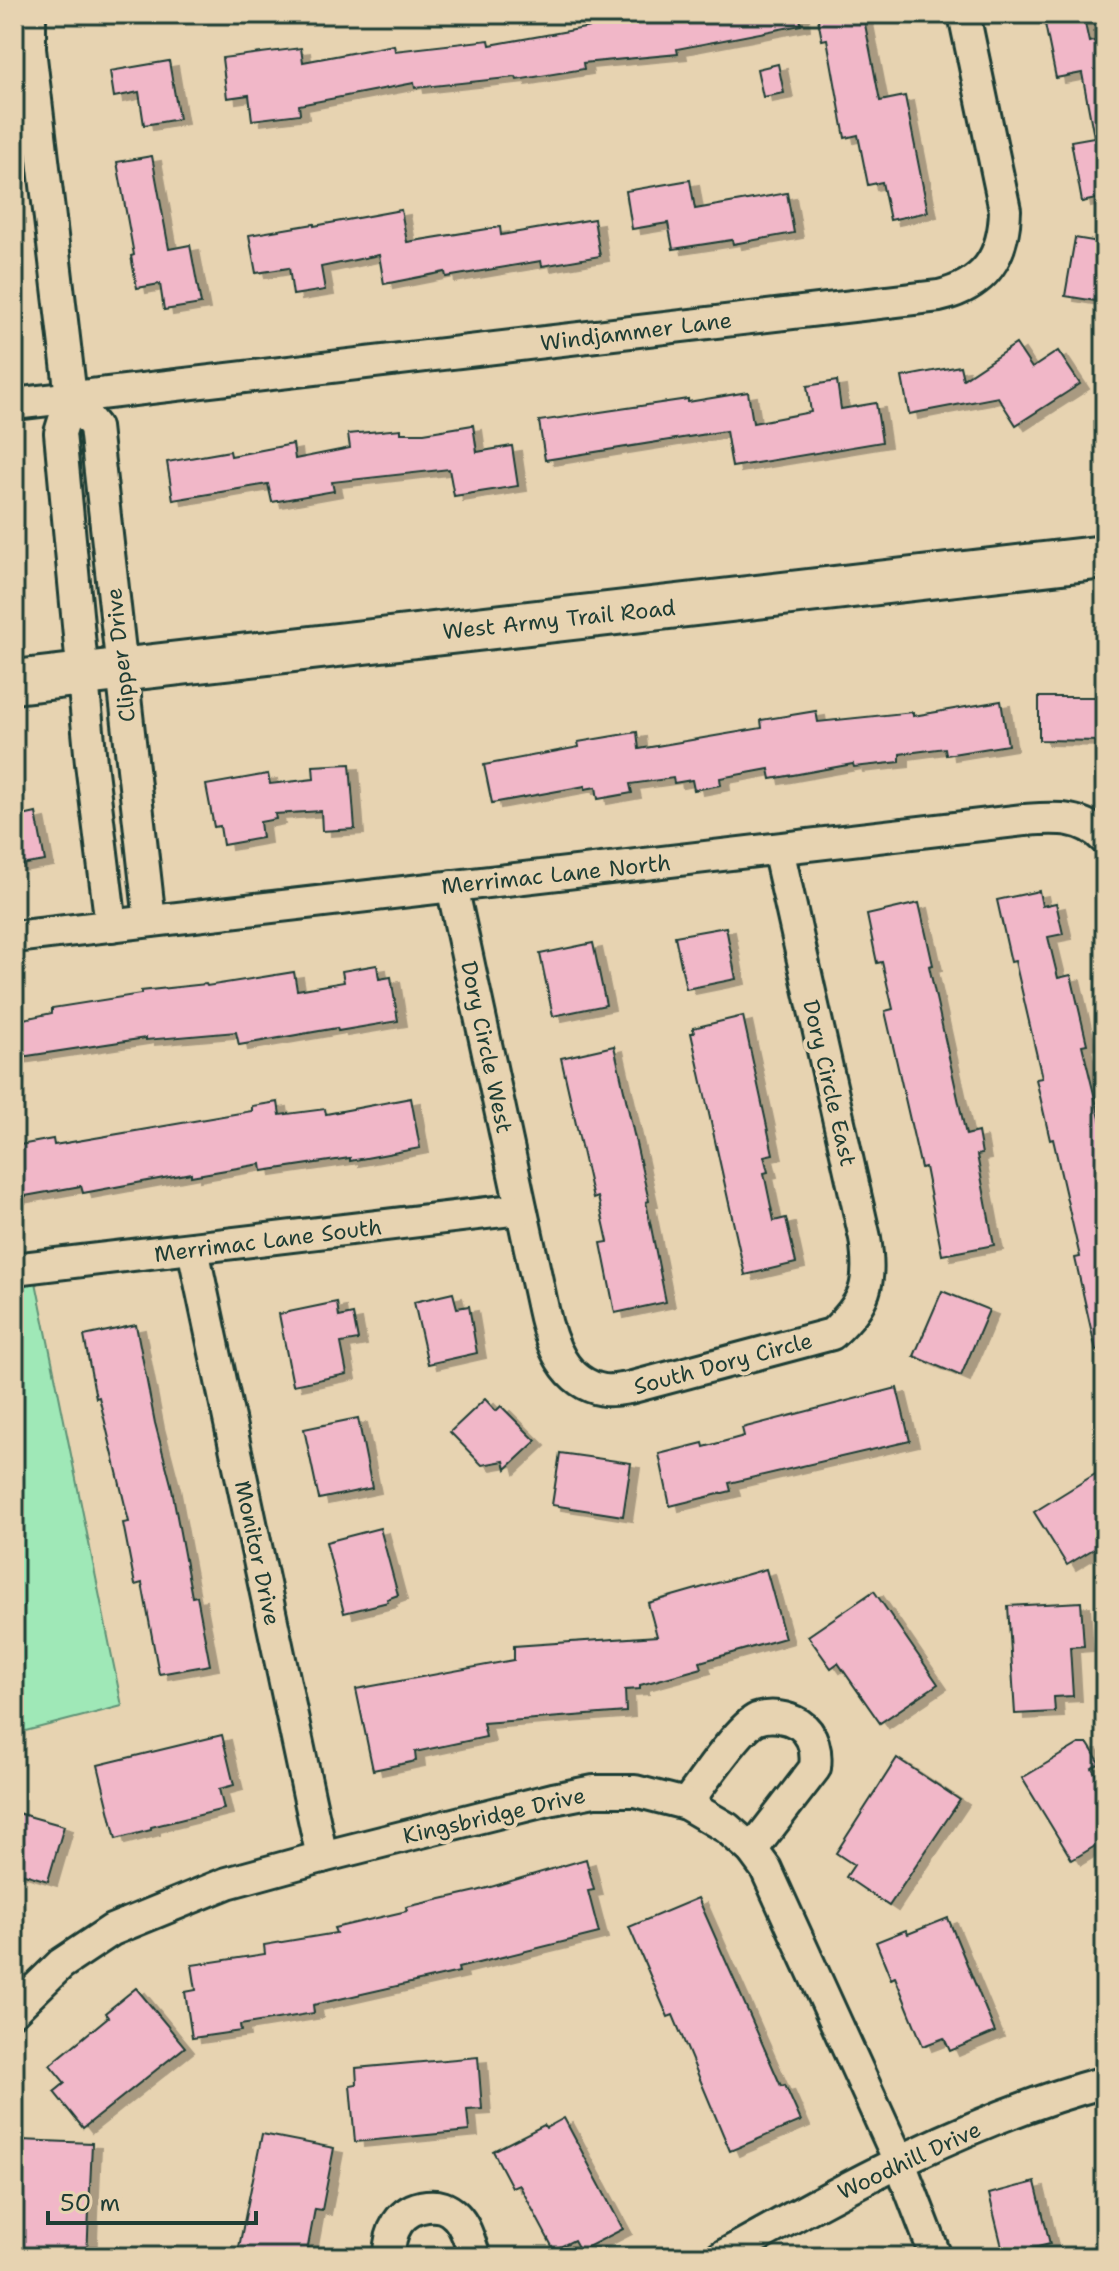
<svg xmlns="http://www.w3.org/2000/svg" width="1119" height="2271" font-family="'Shantell Sans',sans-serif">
<defs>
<filter id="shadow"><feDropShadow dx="9" dy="5" stdDeviation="0" flood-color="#0004"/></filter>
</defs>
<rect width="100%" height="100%" fill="#e7d3b1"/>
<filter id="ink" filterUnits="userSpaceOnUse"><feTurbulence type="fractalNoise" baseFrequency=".0125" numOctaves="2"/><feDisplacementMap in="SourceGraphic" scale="16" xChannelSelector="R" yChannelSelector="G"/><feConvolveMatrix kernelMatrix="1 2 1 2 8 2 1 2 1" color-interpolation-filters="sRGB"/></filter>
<g filter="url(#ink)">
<path fill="#9fe8b7" stroke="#5f9276" stroke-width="2" d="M36 1282 122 1706 14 1734V1285Z"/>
<g fill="#f1b7c8" stroke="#1f3d34" stroke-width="2" filter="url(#shadow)">
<path d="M695 14H800L801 25 677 49 678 54 583 63 584 69 517 80 516 77 415 88 414 83 299 105 300 114 252 120 249 95 227 98 222 58 301 48 303 62 394 45 395 51 489 40 490 45 596 26Z"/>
<path d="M817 14H863L880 101 905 96 928 212 890 220 882 182 868 185 858 135 845 138 827 39 822 40Z"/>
<path d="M1043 14H1083L1089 42 1105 39V197L1082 202 1071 141 1094 137 1082 73 1056 78Z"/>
<path d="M169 61 179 119 144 125 139 92 114 97 110 71Z"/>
<path d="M778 64 784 93 763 97 757 69Z"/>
<path d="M152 156 169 249 190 245 201 304 164 310 160 284 137 288 131 256 134 255 117 162Z"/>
<path d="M690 180 695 209 787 193 794 233 733 244 732 240 673 249 668 223 632 229 626 191Z"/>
<path d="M401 210 407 242 500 227 501 235 594 219 600 256 542 266 541 261 446 277 445 272 384 284 379 255 321 267 325 290 293 295 289 268 256 273 249 235 314 224V226Z"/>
<path d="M1075 238 1105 243V286L1102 302 1065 296Z"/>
<path d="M1016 344 1032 368 1058 351 1080 384 1016 425 998 397 909 414 902 377 960 366 963 379Z"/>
<path d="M837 381 841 409 876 403 882 442 732 467 726 431 545 460 539 421 688 399V402L748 392 753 423 811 412 807 386Z"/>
<path d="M473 425 477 452 512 446 518 486 454 496 449 469 332 482 334 491 272 502 268 484 173 500 167 462 230 451 231 456 293 444 295 459 350 448 348 434 401 429V433H424Z"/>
<path d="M1039 697H1103V741L1039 740Z"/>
<path d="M1001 701 1008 745 946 755 945 748 900 754V762L854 767 853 764 771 779 769 769 720 778 721 785 694 790 692 780 674 783 673 778 630 784 632 793 598 799 596 787 585 789V786L492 803 484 765 579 747 578 742 637 732 639 749 762 728 761 720 816 711 818 722 913 712V716Z"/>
<path d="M350 764 355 829 322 831 321 811 275 814 276 819 260 822 262 838 223 845 220 826 214 827 206 785 268 774 270 784 314 779 313 766Z"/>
<path d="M36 813 45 861 14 866V818Z"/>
<path d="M1039 891 1042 906 1056 903 1063 934 1048 937 1058 978 1071 975 1087 1044 1082 1045 1105 1139V1350L1096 1351 1075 1258 1080 1257 1053 1139 1050 1140 1036 1079 1042 1078 1015 961 1011 962 997 900Z"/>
<path d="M919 903 933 965 929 966 966 1135 978 1132 982 1154 977 1155 994 1245 942 1255 925 1167 921 1168 885 1011 893 1009 882 962 877 963 867 915Z"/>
<path d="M726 927 736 979 686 989 675 936Z"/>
<path d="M593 943 606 1005 553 1016 540 954Z"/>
<path d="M377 965 379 979 391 977 398 1021 338 1031 337 1028 239 1045 236 1032 146 1040V1038L14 1058V1021L52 1013V1008L141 994V991L206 984 207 986 294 972 297 990 344 982 342 971Z"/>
<path d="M743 1016 773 1154 764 1156 768 1172 764 1173 774 1221 786 1218 796 1263 745 1275 691 1033H694L693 1028Z"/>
<path d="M614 1046 649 1201 646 1202 666 1302 615 1313 601 1243 608 1242 598 1197 593 1199 561 1058Z"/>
<path d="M411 1098 420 1148 350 1161V1158L262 1171 261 1164 191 1176V1173L83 1193 81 1186 14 1198V1146L53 1139 54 1145 252 1111V1106L278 1102 280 1115 325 1109 326 1114Z"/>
<path d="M942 1291 989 1310 961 1376 914 1356Z"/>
<path d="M453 1293 457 1308 469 1306 477 1353 428 1364 414 1302Z"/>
<path d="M337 1302 339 1317 353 1314 358 1340 341 1343 347 1374 293 1385 279 1314Z"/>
<path d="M136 1325 155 1423 171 1484 192 1597 197 1596 210 1665 159 1674 142 1583 135 1585 123 1523 129 1522 99 1397 96 1398 84 1336Z"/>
<path d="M897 1388 910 1441 729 1483 731 1491 670 1506 659 1454 703 1443 704 1447 744 1436 742 1428Z"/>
<path d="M485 1399 496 1411 501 1406 536 1441 506 1469 504 1461 482 1465 450 1432Z"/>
<path d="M358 1418 372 1488 319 1499 304 1429Z"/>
<path d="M560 1453 631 1463 623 1516 552 1505Z"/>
<path d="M1105 1468V1542L1067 1565 1034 1512Z"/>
<path d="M380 1528 398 1595 387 1599 388 1602 344 1613 326 1542Z"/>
<path d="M766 1569 785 1638 700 1662 702 1668 640 1685V1689L625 1690 626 1712 483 1723 486 1737 415 1752 416 1761 373 1770 356 1689 514 1660V1646L657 1636 648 1603Z"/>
<path d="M874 1591 938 1684 880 1723 838 1663 831 1668 808 1636Z"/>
<path d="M1081 1602 1084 1646 1070 1647 1073 1696 1054 1697 1055 1712 1015 1714 1008 1606Z"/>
<path d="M222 1735 234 1785 219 1789 224 1809 151 1827V1830L116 1839 98 1765Z"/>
<path d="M1079 1744H1088L1100 1763 1092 1768 1105 1789V1840L1072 1860 1022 1778Z"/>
<path d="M897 1758 960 1800 889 1906 846 1877 854 1865 836 1853Z"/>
<path d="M14 1812 64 1826 48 1881 14 1871Z"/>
<path d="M586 1859 594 1890 588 1891 599 1933 458 1968 459 1972 313 2005 314 2013 240 2025 241 2031 192 2038 185 1992 196 1990 192 1965 265 1954 264 1945 336 1933 334 1928 407 1911 406 1907 477 1891Z"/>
<path d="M698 1898 781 2086 785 2085 801 2121 730 2151 673 2015 668 2017 629 1927Z"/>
<path d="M948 1918 995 2032 950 2051 944 2038 923 2046 895 1977 891 1979 876 1942 906 1930 908 1934Z"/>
<path d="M136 1988 185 2047 83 2128 54 2092 65 2083 50 2065 108 2017 105 2013Z"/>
<path d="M478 2057 482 2109 467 2110 469 2131 355 2142 350 2085 357 2084 356 2068Z"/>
<path d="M564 2118 623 2229 580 2251 574 2240 554 2250 519 2184 512 2187 493 2151 544 2125 546 2128Z"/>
<path d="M262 2134 334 2148 322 2210 315 2209 306 2257H237Z"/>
<path d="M20 2140 92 2143 87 2257H41L42 2250 14 2249Z"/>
<path d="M1035 2182 1050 2244 1004 2255 989 2194Z"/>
</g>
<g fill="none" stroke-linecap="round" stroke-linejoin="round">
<g stroke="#1f3d34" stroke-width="36">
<g id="minor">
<path d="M30 14V49L71 397 60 433 91 763 111 926"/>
<path d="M71 397 95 427 150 921"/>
<path d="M14 404 939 296C985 285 1004 257 1005 210L964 14"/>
<path d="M452 886 543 1309C550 1342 564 1384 604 1390 612 1391 621 1389 629 1388L832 1334C866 1302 872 1285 865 1238L778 849"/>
<path d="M14 937 1024 820C1055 818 1082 815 1105 839"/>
<path d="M193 1249 322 1857"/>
<path d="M14 1269 521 1209"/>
<path d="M686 1804C700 1786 739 1727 757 1719 771 1714 787 1717 799 1724 814 1734 817 1752 815 1768L752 1850"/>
<path d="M14 2010 61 1964 112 1930 227 1883 322 1857 553 1799 594 1791H635L686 1804 727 1828 752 1850 766 1869 900 2163 936 2257"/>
<path d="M389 2257C389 2232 399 2209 427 2206 439 2205 447 2207 456 2216 466 2226 470 2243 475 2257"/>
<path d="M721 2257C843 2189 969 2118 1105 2082"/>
</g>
</g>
<g stroke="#1f3d34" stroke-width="48">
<path id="secondary" d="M14 682 1105 557"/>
</g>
<use href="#minor" stroke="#e7d3b1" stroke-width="30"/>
<use href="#secondary" stroke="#e7d3b1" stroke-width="42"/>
</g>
</g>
<g text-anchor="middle" stroke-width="8" stroke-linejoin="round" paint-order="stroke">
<g font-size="22" fill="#1f3d34" stroke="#e7d3b1">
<text transform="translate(636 331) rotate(-7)" y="8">Windjammer Lane</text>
<text transform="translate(559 619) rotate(-6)" y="8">West Army Trail Road</text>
<text transform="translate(120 655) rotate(-96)" y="8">Clipper Drive</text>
<text transform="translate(556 874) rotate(-6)" y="8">Merrimac Lane North</text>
<text transform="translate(487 1047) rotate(78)" y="8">Dory Circle West</text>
<text transform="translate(830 1083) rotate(77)" y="8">Dory Circle East</text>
<text transform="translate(268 1240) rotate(-7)" y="8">Merrimac Lane South</text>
<text transform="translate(723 1363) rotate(-15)" y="8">South Dory Circle</text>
<text transform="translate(258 1553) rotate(78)" y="8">Monitor Drive</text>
<text transform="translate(494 1815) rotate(-13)" y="8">Kingsbridge Drive</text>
<text transform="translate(909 2160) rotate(-25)" y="8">Woodhill Drive</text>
</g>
</g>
<rect width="1119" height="2271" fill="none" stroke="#e7d3b1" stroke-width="48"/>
<rect x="24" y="24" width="1071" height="2223" fill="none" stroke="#1f3d34" stroke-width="3" filter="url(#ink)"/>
<path d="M48 2211v12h208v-12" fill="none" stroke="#1f3d34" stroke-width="4"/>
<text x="60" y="2211" font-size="24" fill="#1f3d34" stroke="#e7d3b1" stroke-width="6" paint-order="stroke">50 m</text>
</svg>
